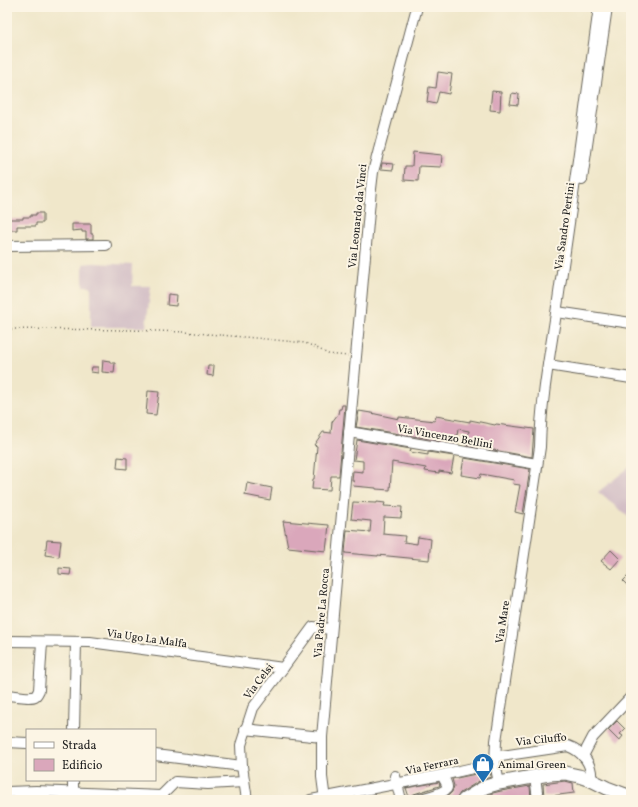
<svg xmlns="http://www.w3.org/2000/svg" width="638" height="807" font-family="Vollkorn,serif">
<rect width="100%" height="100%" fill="#fcf5e5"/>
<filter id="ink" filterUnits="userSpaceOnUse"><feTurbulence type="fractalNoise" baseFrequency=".025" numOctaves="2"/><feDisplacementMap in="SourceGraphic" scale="8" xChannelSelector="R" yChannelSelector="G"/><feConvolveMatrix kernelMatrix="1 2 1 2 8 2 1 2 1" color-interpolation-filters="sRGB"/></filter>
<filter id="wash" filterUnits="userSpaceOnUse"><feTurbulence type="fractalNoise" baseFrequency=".012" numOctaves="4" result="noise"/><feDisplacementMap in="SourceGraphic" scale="16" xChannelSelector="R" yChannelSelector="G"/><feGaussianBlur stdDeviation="0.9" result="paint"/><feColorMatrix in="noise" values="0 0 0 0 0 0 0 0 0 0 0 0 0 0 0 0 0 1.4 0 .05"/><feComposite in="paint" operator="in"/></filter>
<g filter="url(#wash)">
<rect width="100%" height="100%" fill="#f0e7ca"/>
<g fill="#d2bdc5">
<path d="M93 263 133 265 132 286H151L146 327H91V286H83V264Z"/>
<path d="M631 466V519L598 492Z"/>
</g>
<g id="blocks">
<g fill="#daa7bb">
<path d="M438 72 452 74 449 94 439 92 436 104 427 102 429 87 436 88Z"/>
<path d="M492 91 501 92 500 111 490 110Z"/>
<path d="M512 93 519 94 518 105 510 104Z"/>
<path d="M413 152 442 155 441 167 419 166 418 181 404 180 405 166H412Z"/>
<path d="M382 163 394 164 393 170 381 169Z"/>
<path d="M36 213H43V223H36V226H17V230H9V219H23V217H31V215H36Z"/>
<path d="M72 224H91V234H93V239H86V232H82V230L72 231Z"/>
<path d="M168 294 177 295 176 306 167 305Z"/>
<path d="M103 360 110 361V363H115L114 373 102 372Z"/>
<path d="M208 366H214L213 376 207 375Z"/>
<path d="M92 367H98V373L91 372Z"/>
<path d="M148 391 159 392 156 415 146 414Z"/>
<path d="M342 405H345L339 476H331L330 490 312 489 313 479H314L317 446 314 445 323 432 331 433 332 422 338 414 339 409H341Z"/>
<path d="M359 411 371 413 399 419V417L435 421 436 416 470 422V420L495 425 496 424 534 429 532 457 466 445 469 431 458 429 456 443 356 427Z"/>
<path d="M357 440 411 449 410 452 428 455V452L454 456 451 473 439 471V473L425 471 426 468 392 462 390 490 376 489V488L353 486 354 481H352L353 471 363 472V461L354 460Z"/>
<path d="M118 457 127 458V469L117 468Z"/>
<path d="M464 458 530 469 523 514 515 512 520 485 513 484 514 480 481 474 480 478 461 475Z"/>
<path d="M247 483 272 488 270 500 245 495Z"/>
<path d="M353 502 375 503H377V502L385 503 384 506 402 507 401 518 384 517 383 534 405 536 404 542 417 544 418 537 431 539 429 560 378 555V556L345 553 347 530 370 532 371 521 351 519Z"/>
<path d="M283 521 329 525 326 551 288 547Z"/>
<path d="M47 540 61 541 59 557 45 555Z"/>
<path d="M611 550 620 559 611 569 601 561Z"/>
<path d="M59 568 71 569 70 575 59 574Z"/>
<path d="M631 573V589L623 581Z"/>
<path d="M617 721 625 729 620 734 623 736 619 741 608 730Z"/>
<path d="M490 771 491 777 481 780 460 793 457 798 453 800H440L449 795 452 792 454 786 452 779Z"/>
<path d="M565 781 573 783 574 793 544 797 543 784Z"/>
<path d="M439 782 440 786H439L414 794 411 796 410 800 406 788Z"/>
<path d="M530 786 531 799 509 800V798L497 800H489V794L501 791Z"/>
</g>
</g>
</g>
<g filter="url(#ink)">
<use href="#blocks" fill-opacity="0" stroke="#666359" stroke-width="1"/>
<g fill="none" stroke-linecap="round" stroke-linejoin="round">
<g stroke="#666359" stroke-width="12">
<g id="minor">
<path d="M582 180 607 7"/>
<path d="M7 246 106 245"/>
<path d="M557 312 631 323"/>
<path d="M548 365 631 378"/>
<path d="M349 432 537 464"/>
<path d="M7 641 90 642 283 668"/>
<path d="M7 695C13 695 30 699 35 696 37 695 38 692 39 690L42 642"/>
<path d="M245 729 322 737"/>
<path d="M74 730 76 642"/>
<path d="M7 742 27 743"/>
<path d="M155 755 242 766"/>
<path d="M583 756 593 737 631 697"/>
<path d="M495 757 568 746C582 751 593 764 591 780"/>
<path d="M395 776 401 800"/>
<path d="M535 776 538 800"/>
<path d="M73 780V800"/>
<path d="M499 783 495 763 496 741 540 447C541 395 552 344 559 293 573 198 586 102 599 7"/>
<path d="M7 792 36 791 161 796 175 782 208 784 244 782"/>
<path d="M247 800 242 766 241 745 253 708 283 668 313 627 331 629"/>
<path d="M311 800 442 775 495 763"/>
<path d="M325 800 322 777V737L371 189 373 172 417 7"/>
<path d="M416 800C421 799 446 793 447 788 448 785 444 779 442 775"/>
</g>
</g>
<g stroke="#666359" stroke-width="15">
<path id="major" d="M464 800 485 787 499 783 549 774 565 773 579 776 591 780 607 788 631 797"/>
</g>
<path stroke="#666359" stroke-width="1.5" stroke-dasharray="1 3" stroke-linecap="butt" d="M7 329 131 330 184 332 256 338 305 343 315 347 328 354 348 356"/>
<use href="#minor" stroke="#fff" stroke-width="10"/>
<use href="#major" stroke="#fff" stroke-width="13"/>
</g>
</g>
<defs>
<g id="shop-pin" transform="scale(1.15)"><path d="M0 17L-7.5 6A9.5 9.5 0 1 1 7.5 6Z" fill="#1f6fb2" stroke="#fcf5e5"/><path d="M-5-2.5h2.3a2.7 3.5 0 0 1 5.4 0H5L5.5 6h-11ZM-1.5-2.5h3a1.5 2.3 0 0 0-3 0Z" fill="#fff"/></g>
</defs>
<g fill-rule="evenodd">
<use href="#shop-pin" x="483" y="764"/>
</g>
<g text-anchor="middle" stroke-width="4" stroke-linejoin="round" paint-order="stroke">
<g font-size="11" fill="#1c1c1c" stroke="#fcf5e5">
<text transform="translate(357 216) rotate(-84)" y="4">Via Leonardo da Vinci</text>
<text transform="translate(564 226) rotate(-82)" y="4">Via Sandro Pertini</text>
<text transform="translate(445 436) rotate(10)" y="4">Via Vincenzo Bellini</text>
<text transform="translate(321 613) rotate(-85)" y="4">Via Padre La Rocca</text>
<text transform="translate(502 622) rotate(-81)" y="4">Via Mare</text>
<text transform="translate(147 638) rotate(8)" y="4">Via Ugo La Malfa</text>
<text transform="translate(258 681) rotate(-53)" y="4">Via Celsi</text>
<text transform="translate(541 739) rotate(-6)" y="4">Via Ciluffo</text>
<text transform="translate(432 765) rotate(-12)" y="4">Via Ferrara</text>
</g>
<g font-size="11" fill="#1c1c1c" stroke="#fcf5e5" text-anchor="start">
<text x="498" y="768">Animal Green</text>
</g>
</g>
<rect width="638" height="807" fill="none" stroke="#fcf5e5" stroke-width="24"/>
<rect x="26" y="729" width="130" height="52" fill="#fcf5e5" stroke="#a29e95"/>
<rect x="34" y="742" width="20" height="6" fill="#ffffff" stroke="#a29e95"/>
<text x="62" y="749" font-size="12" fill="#1c1c1c">Strada</text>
<rect x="34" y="759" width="20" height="12" fill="#daa7bb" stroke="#a29e95"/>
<text x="62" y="769" font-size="12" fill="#1c1c1c">Edificio</text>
</svg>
